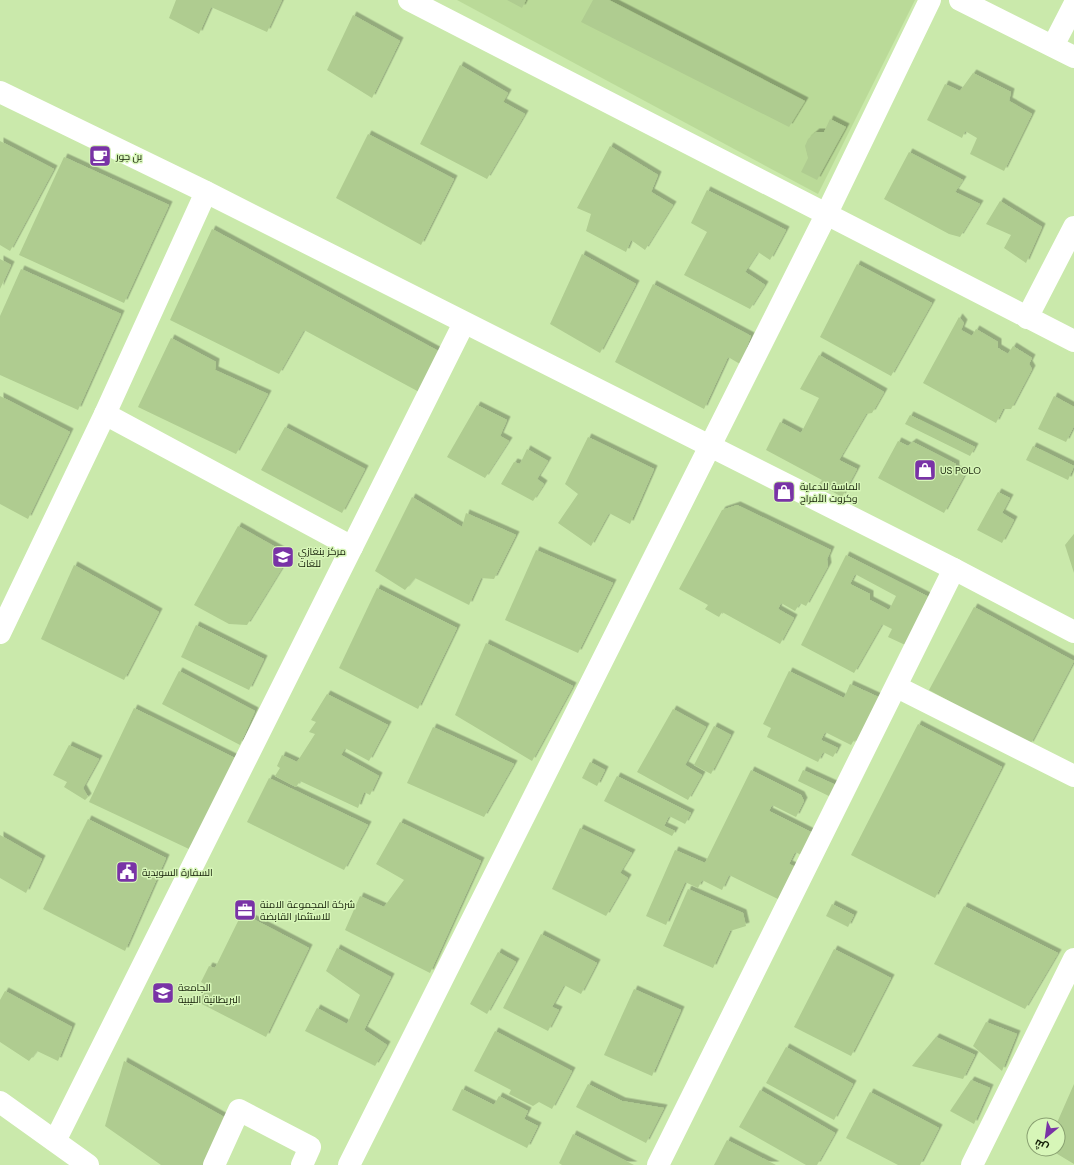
<svg xmlns="http://www.w3.org/2000/svg" width="1074" height="1165" font-family="'DM Sans',Cairo,sans-serif">
<defs>
<filter id="shadow"><feDropShadow dx="3.5" dy="-3.5" stdDeviation="0" flood-color="#0004"/></filter>
</defs>
<rect width="100%" height="100%" fill="#cae9ab"/>
<path fill="#bada98" d="M457 0H915L818 194Z"/>
<g fill="#afcc90" fill-rule="evenodd" filter="url(#shadow)">
<path d="M176 0H282L267 32 211 7 199 34 169 18Z"/>
<path d="M507 0H526L522 8Z"/>
<path d="M593 0H609L805 101 789 127 581 22Z"/>
<path d="M353 15 400 41 372 98 327 70Z"/>
<path d="M460 65 508 93 503 102 525 114 487 179 420 144Z"/>
<path d="M973 73 1011 92 1009 101 1032 114 1004 171 970 154 977 138 965 131 962 138 927 120 945 84 960 91Z"/>
<path d="M830 119 846 127 817 180 801 172 808 158 805 146 808 139 816 132H824Z"/>
<path d="M368 134 454 179 421 245 336 198Z"/>
<path d="M0 141 54 169 10 251 0 245Z"/>
<path d="M610 146 658 175 651 192 673 205 645 250 631 240 626 252 586 231 591 214 577 208Z"/>
<path d="M909 152 963 180 955 192 980 204 960 237 949 234 884 199Z"/>
<path d="M64 157 169 205 124 303 19 255Z"/>
<path d="M707 190 786 230 770 260 758 252 745 272 765 285 750 309 684 275 707 232 691 223Z"/>
<path d="M1000 201 1042 227 1026 263 1004 248 1011 235 986 224Z"/>
<path d="M212 229 442 353 421 393 304 330 279 374 170 320Z"/>
<path d="M582 254 636 284 600 353 550 324Z"/>
<path d="M0 259 11 265 0 289Z"/>
<path d="M857 264 932 303 891 376 820 337Z"/>
<path d="M21 269 121 314 78 410 0 375V316Z"/>
<path d="M653 284 751 336 740 364 728 357 704 409 615 362Z"/>
<path d="M959 317 964 323 961 330 972 336 976 329 998 342V348L1008 354 1013 346 1032 358 1029 364 1032 369 1011 409H1003L996 423 923 383Z"/>
<path d="M171 338 216 362 215 370 268 394 236 454 138 407Z"/>
<path d="M819 355 884 392 872 413 866 414 839 460 857 469 842 497 819 484 822 480 766 450 780 422 801 433 819 398 800 389Z"/>
<path d="M0 396 70 432 28 519 0 504Z"/>
<path d="M1054 396 1074 407V426L1066 442 1038 429Z"/>
<path d="M477 405 507 420 500 436 509 441 485 478 447 457Z"/>
<path d="M910 415 975 447 970 456 905 424Z"/>
<path d="M285 427 365 469 342 513 261 470Z"/>
<path d="M588 437 654 469 630 524 609 513 591 546 558 523 578 494 565 484Z"/>
<path d="M898 441 908 446 913 442 956 464V469L965 474 944 513 878 478Z"/>
<path d="M1033 446 1074 466 1068 480 1026 460Z"/>
<path d="M527 449 548 461 537 479 544 484 533 501 501 484 514 462 520 464Z"/>
<path d="M998 492 1010 498 1002 513 1014 520 1002 543 977 530Z"/>
<path d="M412 497 462 527 466 513 516 535 494 579 481 578 469 605 415 578 405 590 375 571Z"/>
<path d="M737 505 831 550 827 559 828 566 806 606 800 603 795 611 781 603 778 609 794 618 780 644 722 612 719 617 705 609 708 605 679 589 722 510Z"/>
<path d="M238 526 290 555 247 625 229 624 194 605Z"/>
<path d="M1074 534V573L1065 545Z"/>
<path d="M536 550 613 583 578 653 505 620Z"/>
<path d="M846 555 927 596 934 608 914 649 888 637 892 629 882 624 854 673 801 645ZM855 574 896 596 889 610 870 600V594L850 584Z"/>
<path d="M74 565 159 612 124 680 41 639Z"/>
<path d="M377 588 457 628 418 709 339 668Z"/>
<path d="M974 607 1074 661 1030 745 929 690Z"/>
<path d="M196 625 264 659 249 690 181 657Z"/>
<path d="M486 643 573 686 532 761 455 715Z"/>
<path d="M179 671 255 711 240 745 162 704Z"/>
<path d="M789 671 844 698 850 684 885 700 864 744 854 740 851 745 825 732 821 740 838 748 833 757 823 752 818 762 767 737 771 728 763 724Z"/>
<path d="M327 694 388 725 369 761 345 748 341 755 379 776 370 795 364 792 358 808 300 781 296 787 275 776 280 768 277 766 282 755 297 762 315 734 309 732 316 722 311 720Z"/>
<path d="M134 708 235 758 189 849 89 802Z"/>
<path d="M673 709 706 727 685 765 702 775 688 800 637 772Z"/>
<path d="M918 724 1002 767 935 898 851 855Z"/>
<path d="M714 726 731 735 711 774 694 765Z"/>
<path d="M433 727 514 764 484 817 407 783Z"/>
<path d="M69 745 99 759 83 788 88 797 85 800 64 787 67 782 53 775Z"/>
<path d="M590 762 605 770 597 786 582 778Z"/>
<path d="M751 770 801 795 804 801 796 817 772 805 769 811 817 835 806 857 795 852 789 864 800 869 784 902 729 875 722 890 702 880 698 888 685 882 666 925 646 916 675 850 705 863Z"/>
<path d="M803 770 838 786 833 798 798 781Z"/>
<path d="M617 776 691 813 685 824 669 816 664 826 675 831 672 836 604 801Z"/>
<path d="M269 778 368 825 344 870 247 822Z"/>
<path d="M88 819 166 858 125 951 43 909Z"/>
<path d="M400 822 481 861 430 973 345 930 360 896 384 907 404 880 376 864Z"/>
<path d="M580 828 632 853 620 873 628 878 606 916 552 889Z"/>
<path d="M0 835 42 859 26 893 0 878Z"/>
<path d="M688 889 743 913 746 926 730 931 713 968 663 946Z"/>
<path d="M832 904 854 915 848 927 826 916Z"/>
<path d="M964 906 1058 953 1025 1009 934 964Z"/>
<path d="M242 913 309 948 266 1037 198 1002 207 986 201 982 209 966 215 968Z"/>
<path d="M541 934 597 963 581 994 564 985 552 1007 559 1010 548 1031 503 1008Z"/>
<path d="M337 948 391 977 364 1030 387 1045 375 1066 305 1031 317 1008 347 1024 360 995 326 971Z"/>
<path d="M834 949 891 978 851 1056 794 1027Z"/>
<path d="M498 952 516 962 487 1014 470 1004Z"/>
<path d="M634 989 681 1010 652 1076 604 1055Z"/>
<path d="M5 991 72 1027 58 1061 37 1051 29 1061 0 1042V1000Z"/>
<path d="M986 1022 1017 1034 1002 1071 973 1046Z"/>
<path d="M495 1031 572 1071 552 1109 539 1102 533 1106 509 1094 511 1090 474 1071Z"/>
<path d="M936 1037 975 1055 963 1079 912 1066Z"/>
<path d="M786 1047 853 1084 834 1120 766 1083Z"/>
<path d="M124 1061 233 1122 214 1165H161L105 1126Z"/>
<path d="M971 1080 990 1088 974 1124 950 1111Z"/>
<path d="M588 1084 622 1101 664 1108 646 1143 576 1107Z"/>
<path d="M1074 1084V1164L1049 1149H1058V1125H1056Z"/>
<path d="M462 1089 494 1105 499 1096 528 1111 524 1119 538 1126 527 1148 452 1110Z"/>
<path d="M760 1090 835 1133 817 1165H806L739 1127Z"/>
<path d="M870 1092 939 1128 920 1165H898L846 1138Z"/>
<path d="M573 1134 634 1165H562L559 1163Z"/>
<path d="M727 1140 776 1165H714Z"/>
</g>
<g fill="none" stroke-linecap="round" stroke-linejoin="round">
<g stroke="#fff" stroke-width="22">
<path d="M409 0 1074 341"/>
<path d="M960 0 1074 57"/>
<path d="M1053 46 1074 5"/>
<path d="M0 92 206 192 954 569 1074 632"/>
<path d="M1027 318 1074 227"/>
<path d="M105 414 352 547"/>
<path d="M0 633 105 414 206 192"/>
<path d="M897 687 1074 776"/>
<path d="M55 1141 464 323"/>
<path d="M214 1165 239 1110 310 1147 302 1165"/>
<path d="M349 1165 826 215 930 0"/>
<path d="M658 1165 954 569"/>
<path d="M972 1165 1074 959"/>
</g>
<path stroke="#fff" stroke-width="22" d="M0 1102 88 1165"/>
</g>
<defs>
<g id="cafe-square" transform="scale(1.15)"><rect x="-9" y="-9" width="18" height="18" rx="4" fill="#7933a6" stroke="#d7f6b8"/><path d="M-5.5-4.5H6V0H3Q3 3.5 0 3.5H-2.5Q-5.5 3.5-5.5 0ZM3-3.2v2h1.7v-2ZM-6 4.5H4V6H-6Z" fill="#fff"/></g>
<g id="shop-square" transform="scale(1.15)"><rect x="-9" y="-9" width="18" height="18" rx="4" fill="#7933a6" stroke="#d7f6b8"/><path d="M-5-2.5h2.3a2.7 3.5 0 0 1 5.4 0H5L5.5 6h-11ZM-1.5-2.5h3a1.5 2.3 0 0 0-3 0Z" fill="#fff"/></g>
<g id="university-square" transform="scale(1.15)"><rect x="-9" y="-9" width="18" height="18" rx="4" fill="#7933a6" stroke="#d7f6b8"/><path d="M0-5L7-2L0 1L-7-2ZM-4 1L0 2.5L4 1V4Q0 6-4 4Z" fill="#fff"/></g>
<g id="civic-square" transform="scale(1.15)"><rect x="-9" y="-9" width="18" height="18" rx="4" fill="#7933a6" stroke="#d7f6b8"/><path d="M-.6-6.5H3V-4.5H.6V-3L4-1V1h2V6H-6V1h2V-1L-.6-3ZM-1.2 2.5V6h2.4V2.5Z" fill="#fff"/></g>
<g id="office-square" transform="scale(1.15)"><rect x="-9" y="-9" width="18" height="18" rx="4" fill="#7933a6" stroke="#d7f6b8"/><path d="M-6-3h4V-5.5h4V-3h4V5H-6ZM-1-4.5V-3h2v-1.5ZM-6 0V1H6V0Z" fill="#fff"/></g>
</defs>
<g fill-rule="evenodd">
<use href="#cafe-square" x="100" y="156"/>
<use href="#shop-square" x="925" y="470"/>
<use href="#shop-square" x="784" y="492"/>
<use href="#university-square" x="283" y="557"/>
<use href="#civic-square" x="127" y="872"/>
<use href="#office-square" x="245" y="910"/>
<use href="#university-square" x="163" y="993"/>
</g>
<g text-anchor="middle" stroke-width="3" stroke-linejoin="round" paint-order="stroke">
<g font-size="10" fill="#141e07" stroke="#d7f6b8" text-anchor="start">
<text x="116" y="160">بن جور</text>
<text x="940" y="474">US POLO</text>
<text x="800" y="490">الماسة للدعاية<tspan x="800" dy="12">وكروت الأفراح</tspan></text>
<text x="298" y="555">مركز بنغازي<tspan x="298" dy="12">للغات</tspan></text>
<text x="142" y="876">السفارة السويدية</text>
<text x="260" y="908">شركة المجموعة الامنة<tspan x="260" dy="12">للاستثمار القابضة</tspan></text>
<text x="178" y="991">الجامعة<tspan x="178" dy="12">البريطانية الليبية</tspan></text>
</g>
</g>
<g transform="translate(1046 1137) rotate(209)"><circle r="19" fill="#d7f6b8" stroke="#89a071"/>
<path d="M0-3L7 15L0 10L-7 15Z" fill="#7933a6"/>
<text y="-6" font-size="11" font-weight="bold" text-anchor="middle" fill="#141e07">ش</text>
</g>
</svg>
